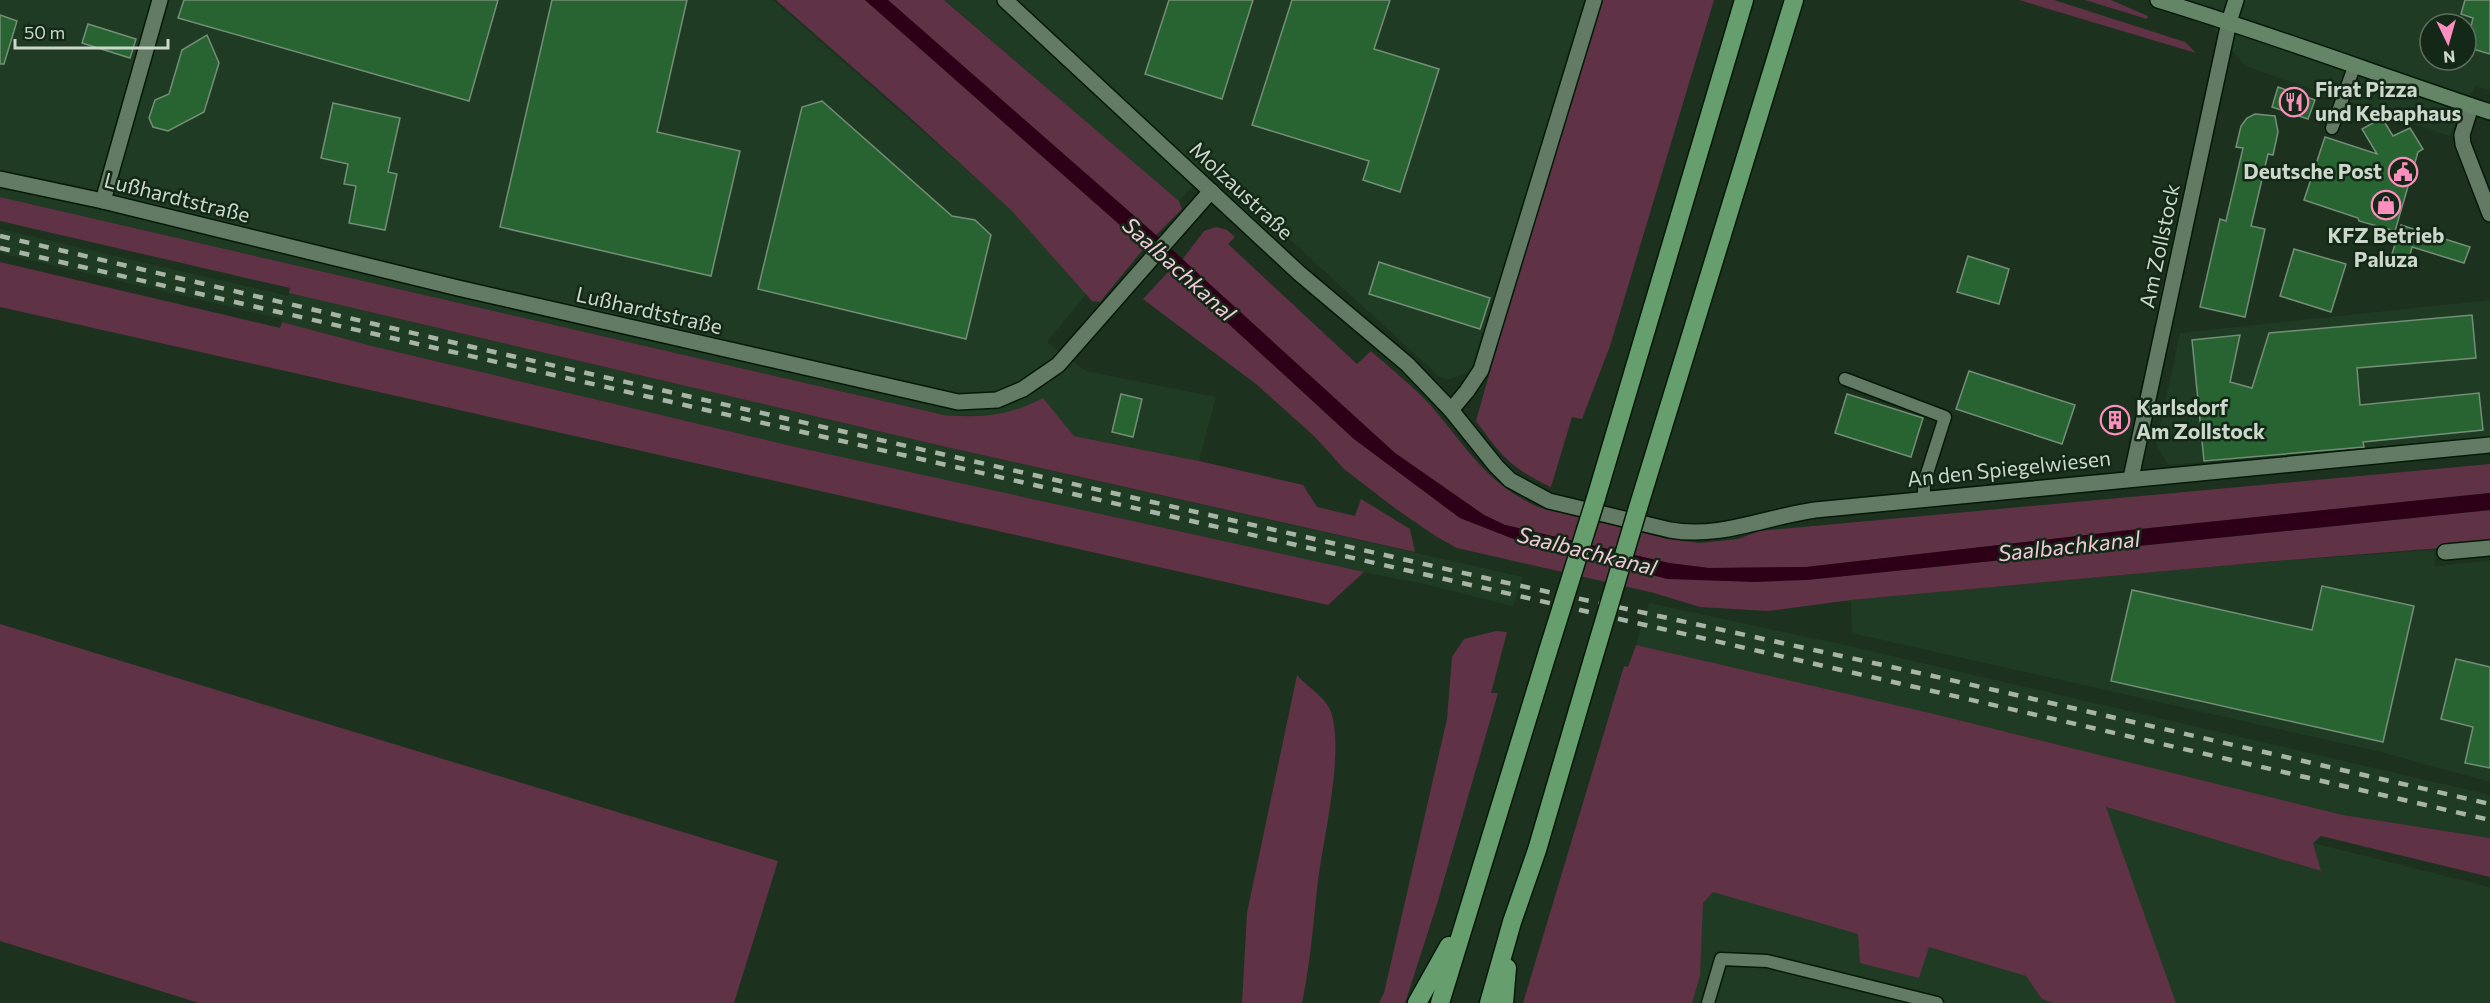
<svg xmlns="http://www.w3.org/2000/svg" width="2490" height="1003" font-family="Commissioner,sans-serif">
<rect width="100%" height="100%" fill="#1c321f"/>
<g fill="#203b23" fill-rule="evenodd">
<path d="M0 0H773L1011 209 1087 293 1047 342 1086 371 1216 397 1199 461 1074 436 1043 399 1019 410 994 416 944 415 0 197Z"/>
<path d="M945 0H1587L1478 362 1465 374 1450 379 1441 378 1298 247 1208 169 1179 201Z"/>
<path d="M2190 0H2490V90L2475 86 2449 136 2245 66ZM2430 24H2466V60H2430Z"/>
<path d="M0 229 288 296 289 293 942 446 1523 577 1513 606 1429 585 1254 551 796 447 372 346 282 322V319L0 253Z"/>
<path d="M2490 300V437L2168 465 2156 444 2180 333Z"/>
<path d="M2434 550 2435 566 2490 561V782L2381 752 1852 633 1851 600 2264 562Z"/>
<path d="M1649 603 1849 646 2490 795V838L2343 815 1930 713 1636 645Z"/>
<path d="M2106 807 2321 871 2313 843 2490 887V1003H1652L1687 890Z"/>
</g>
<g fill="#5f3245">
<path d="M776 0H865L1145 247 1100 302 1092 301 1011 210 905 113Z"/>
<path d="M888 0H944L1179 201 1182 209 1156 235Z"/>
<path d="M1601 0H1714L1610 346 1582 419 1572 417 1551 487C1509 467 1503 457 1476 421L1527 241Z"/>
<path d="M2019 0H2054L2185 42 2196 53Z"/>
<path d="M2085 0H2111L2148 16 2147 19Z"/>
<path d="M0 197 944 415C983 418 1008 416 1043 398L1074 436 1199 461 1303 485 1317 507 1355 516 1361 499 1410 529 1415 552 942 446 289 293 290 288 0 221Z"/>
<path d="M1216 227 1227 230 1235 237 1228 244 1357 364 1371 351C1391 369 1414 387 1432 407 1468 449 1485 482 1538 507L1668 539 1700 543 1738 539 1759 531 2490 464V493L2121 531 1806 567 1709 568 1669 563 1505 525 1484 515 1395 453 1182 260 1204 231Z"/>
<path d="M0 262 280 328 282 322 372 346 796 447 1364 572 1328 605 49 318 0 307Z"/>
<path d="M1170 270 1354 439 1460 518 1524 543 1668 579 1806 580 2490 510V544L2264 562 1851 600 1768 611 1700 607 1654 593 1457 548 1437 537 1396 509 1344 469 1315 437 1256 384 1143 299Z"/>
<path d="M0 624 778 861 734 1003H199L0 941Z"/>
<path d="M1496 631 1507 632 1491 693H1498L1437 904 1405 1003H1379L1384 993 1447 719 1452 657 1464 639Z"/>
<path d="M1636 645 1930 713 2343 815 2490 838V877L2321 836 2313 843 2321 871 2106 807 2176 1003H2053L2042 999 2026 976 1929 947 1919 978 1860 963 1858 934 1713 892 1703 903 1700 976 1692 1003H1523L1624 666 1628 667Z"/>
<path d="M1297 675C1307 687 1325 696 1331 712 1345 754 1322 842 1317 889 1313 928 1310 965 1302 1003H1242L1247 913Z"/>
</g>
<path fill="#2e0018" d="M865 0H888L1156 235 1395 453 1484 515 1505 525 1669 563 1709 568 1806 567 2121 531 2490 493V510L1806 580 1755 582 1668 579 1524 543 1460 518 1354 439 1145 247Z"/>
<g fill="#276432" stroke="#758e77" stroke-width="1.5">
<path d="M184 0H498L469 101 178 18Z"/>
<path d="M552 0H687L657 132 740 151 711 276 500 227Z"/>
<path d="M1169 0H1253L1222 99 1145 74Z"/>
<path d="M1292 0H1390L1374 49 1439 69 1400 192 1363 180 1369 161 1252 125Z"/>
<path d="M2465 0H2490V54L2466 47 2473 18 2461 14Z"/>
<path d="M0 15 17 21 4 64H0Z"/>
<path d="M88 24 136 39 130 58 82 43Z"/>
<path d="M207 35 219 63 204 112 168 131 153 127 149 118 155 100 169 94 182 50Z"/>
<path d="M2278 87 2315 100 2308 119 2272 107Z"/>
<path d="M822 101 952 216 975 220 991 235 966 339 758 289 802 107Z"/>
<path d="M333 103 400 118 388 172 397 174 385 230 349 223 356 186 344 184 348 164 321 158Z"/>
<path d="M2255 114 2275 116 2278 132 2273 155 2268 154 2251 226 2265 229 2245 317 2200 307 2220 219 2226 221 2243 148 2236 147 2241 126 2247 118Z"/>
<path d="M2382 118 2393 136 2410 128 2423 149 2418 152 2395 231 2359 221 2358 218 2304 200 2325 137 2377 154 2362 129Z"/>
<path d="M2401 225 2470 247 2464 263 2412 247 2409 259 2392 254Z"/>
<path d="M2294 249 2346 264 2331 312 2280 296Z"/>
<path d="M1968 256 2009 269 1999 304 1957 292Z"/>
<path d="M1379 262 1490 298 1480 329 1369 294Z"/>
<path d="M2472 315 2476 358 2357 368 2360 405 2479 393 2483 430 2363 442 2364 447 2204 461 2192 340 2240 335 2230 382 2252 388 2269 333Z"/>
<path d="M1969 371 2075 405 2062 444 1956 409Z"/>
<path d="M1121 394 1142 399 1133 437 1112 432Z"/>
<path d="M1847 394 1923 418 1911 457 1835 433Z"/>
<path d="M2322 586 2414 606 2383 742 2111 681 2132 590 2312 630Z"/>
<path d="M2456 659 2490 667V768L2465 763 2473 727 2441 719Z"/>
</g>
<g fill="none" stroke-linecap="round" stroke-linejoin="round">
<g stroke="#051908" stroke-width="15">
<g id="lane">
<path d="M2332 128 2354 67"/>
<path d="M1845 379 1945 417 1924 483V499"/>
<path d="M1708 1003 1721 959 1767 961 1937 1003"/>
</g>
</g>
<g stroke="#051908" stroke-width="18">
<g id="street">
<path d="M1005 0 1299 273 1407 364 1451 410 1496 466 1510 480 1549 501 1670 530C1720 539 1765 517 1815 510L2490 445"/>
<path d="M2471 106 2462 135 2463 144 2490 214"/>
<path d="M0 179 103 201 458 288 958 402 997 400 1023 389 1058 365 1211 191"/>
<path d="M103 201 160 0"/>
<path d="M1451 410 1467 391 1481 370 1594 0"/>
<path d="M2131 478 2229 22"/>
<path d="M2445 552 2490 548"/>
</g>
</g>
<g stroke="#051908" stroke-width="18">
<g id="secondary">
<path d="M2158 0C2270 34 2379 75 2490 112"/>
<path d="M2229 22 2236 0"/>
</g>
</g>
<g stroke="#051908" stroke-width="21">
<g id="highway">
<path d="M1596 498 1744 0"/>
<path d="M1638 508 1794 0"/>
<path d="M1417 1003 1449 946"/>
<path d="M1440 1003 1548 651"/>
<path d="M1489 1003 1512 922 1537 850 1593 659"/>
<path d="M1504 1003 1507 968"/>
</g>
</g>
<use href="#lane" stroke="#637b65" stroke-width="12"/>
<use href="#street" stroke="#637b65" stroke-width="15"/>
<use href="#secondary" stroke="#648667" stroke-width="15"/>
<use href="#highway" stroke="#669e6d" stroke-width="18"/>
<g stroke="#a7b5a7" stroke-width="4.5" stroke-dasharray="10 10" stroke-linecap="butt">
<path d="M0 236 468 346 1503 582 1942 678 2490 804"/>
<path d="M0 248C830 439 1660 627 2490 820"/>
</g>
<g stroke="#051908" stroke-width="21" stroke-linecap="butt">
<g id="highway-bridge">
<path d="M1548 651 1596 498"/>
<path d="M1593 659 1638 508"/>
</g>
</g>
<use href="#highway-bridge" stroke="#669e6d" stroke-width="18"/>
</g>
<defs>
<g id="restaurant-ring" transform="scale(1.5)"><circle r="9.5" fill="#132816" stroke="#fd8ebe" stroke-width="1.5"/><path d="M-5-6h1v4h1v-4h1v4h1v-4h1v5L-1.5 .5V6h-2V.5L-5-1ZM5-6V6H3V1.5H1.5Q1.5-4 5-6Z" fill="#fd8ebe"/></g>
<g id="civic-ring" transform="scale(1.5)"><circle r="9.5" fill="#132816" stroke="#fd8ebe" stroke-width="1.5"/><path d="M-.6-6.5H3V-4.5H.6V-3L4-1V1h2V6H-6V1h2V-1L-.6-3ZM-1.2 2.5V6h2.4V2.5Z" fill="#fd8ebe"/></g>
<g id="shop-ring" transform="scale(1.5)"><circle r="9.5" fill="#132816" stroke="#fd8ebe" stroke-width="1.5"/><path d="M-5-2.5h2.3a2.7 3.5 0 0 1 5.4 0H5L5.5 6h-11ZM-1.5-2.5h3a1.5 2.3 0 0 0-3 0Z" fill="#fd8ebe"/></g>
<g id="building-ring" transform="scale(1.5)"><circle r="9.5" fill="#132816" stroke="#fd8ebe" stroke-width="1.5"/><path d="M-4-6H4V6H1V3H-1V6H-4ZM-2.5-4.3h1.7v1.8h-1.7ZM.8-4.3h1.7v1.8H.8ZM-2.5-1h1.7V.8h-1.7ZM.8-1h1.7V.8H.8Z" fill="#fd8ebe"/></g>
</defs>
<g fill-rule="evenodd">
<use href="#restaurant-ring" x="2294" y="102"/>
<use href="#civic-ring" x="2403" y="172"/>
<use href="#shop-ring" x="2386" y="205"/>
<use href="#building-ring" x="2115" y="420"/>
</g>
<g text-anchor="middle" stroke-width="5" stroke-linejoin="round" paint-order="stroke">
<g font-size="21" font-weight="bold" fill="#cbd8cb" stroke="#132816" text-anchor="start">
<text x="2315" y="97">Firat Pizza<tspan x="2315" dy="24">und Kebaphaus</tspan></text>
<text x="2382" y="179" text-anchor="end">Deutsche Post</text>
<text x="2386" y="243" text-anchor="middle">KFZ Betrieb<tspan x="2386" dy="24">Paluza</tspan></text>
<text x="2136" y="415">Karlsdorf<tspan x="2136" dy="24">Am Zollstock</tspan></text>
</g>
<g font-size="21" fill="#cbd8cb" stroke="#132816">
<text transform="translate(1241 191) rotate(43)" y="7">Molzaustraße</text>
<text transform="translate(177 198) rotate(14)" y="7">Lußhardtstraße</text>
<text transform="translate(2160 246) rotate(-78)" y="7">Am Zollstock</text>
<text transform="translate(649 311) rotate(13)" y="7">Lußhardtstraße</text>
<text transform="translate(2009 469) rotate(-6)" y="7">An den Spiegelwiesen</text>
</g>
<g font-size="22" font-style="italic" fill="#f4c9da" stroke="#132816">
<text transform="translate(1179 269) rotate(42)" y="8">Saalbachkanal</text>
<text transform="translate(2069 546) rotate(-6)" y="8">Saalbachkanal</text>
<text transform="translate(1587 551) rotate(14)" y="8">Saalbachkanal</text>
</g>
</g>
<g transform="translate(2448 42) rotate(175)"><circle r="28" fill="#132816" stroke="#5d6e5e" stroke-width="1.5"/>
<path d="M0-4.5L10 22L0 15L-10 22Z" fill="#fd8ebe"/>
<text y="-9" font-size="16" font-weight="bold" text-anchor="middle" fill="#cbd8cb">N</text>
</g>
<path d="M15 39v9h153v-9" fill="none" stroke="#cbd8cb" stroke-width="3"/>
<text x="24" y="39" font-size="18" fill="#cbd8cb" stroke="#132816" stroke-width="4.5" paint-order="stroke">50 m</text>
</svg>
